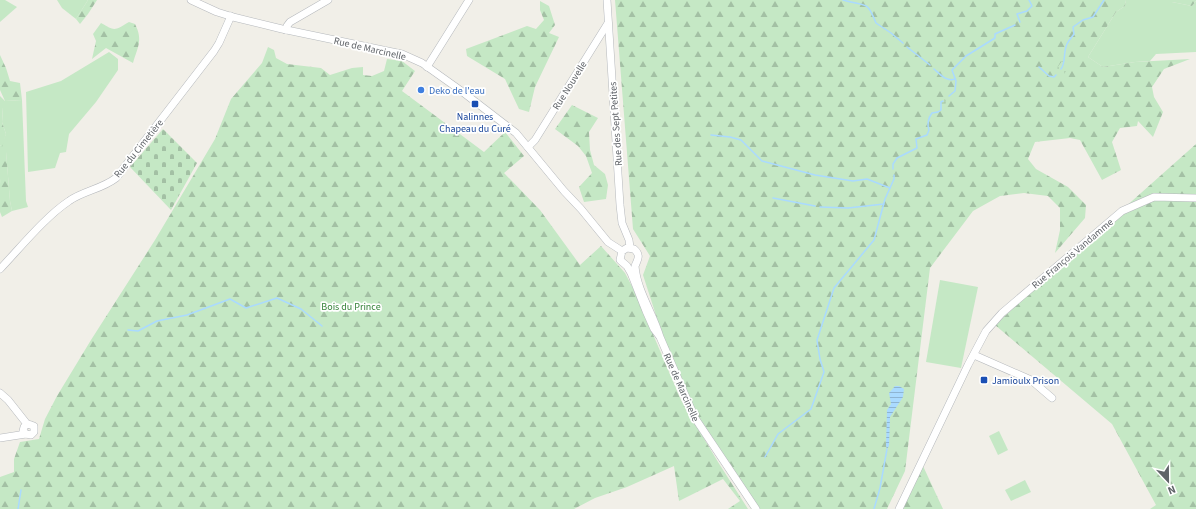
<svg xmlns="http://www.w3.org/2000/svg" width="1196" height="509" font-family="'Source Sans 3',sans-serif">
<defs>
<pattern id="forest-firs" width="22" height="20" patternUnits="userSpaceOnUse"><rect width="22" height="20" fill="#c5e8c5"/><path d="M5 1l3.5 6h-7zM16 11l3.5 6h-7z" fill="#a3c0a4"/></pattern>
<pattern id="wetland-marsh" width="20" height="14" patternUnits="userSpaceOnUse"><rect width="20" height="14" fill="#c5e8c5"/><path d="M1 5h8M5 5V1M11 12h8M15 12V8" fill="none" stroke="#a3c0a4"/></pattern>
<pattern id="cemetery-stones" width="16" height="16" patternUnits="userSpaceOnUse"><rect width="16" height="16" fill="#c5e8c5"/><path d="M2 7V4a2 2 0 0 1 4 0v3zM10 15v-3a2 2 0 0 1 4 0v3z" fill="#a3c0a4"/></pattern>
<pattern id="water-rules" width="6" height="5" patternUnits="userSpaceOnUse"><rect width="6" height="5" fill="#aadaff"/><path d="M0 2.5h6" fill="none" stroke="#8eb4d2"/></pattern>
</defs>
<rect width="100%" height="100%" fill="#f1efe8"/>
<g fill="#c5e8c5">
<path d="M0 0H5L17 7 0 22Z"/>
<path d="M57 0H88L76 19 62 8Z"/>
<path d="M1126 0H1172V2L1192 6 1196 1V52L1156 54 1150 61 1135 62 1103 67 1088 57 1116 12 1125 6Z"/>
<path d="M109 52 118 59V70L96 102 69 134 66 152 60 153 55 168 28 172 26 92 61 81Z"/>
<path d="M0 96 5 101 22 100 26 201 28 207 12 211 10 201 6 152 0 184V145L1 146 6 134 2 122 3 108H0Z"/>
<path d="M940 280 978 287 961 368 926 362Z"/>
<path d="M999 431 1008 450 998 455 989 436Z"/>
<path d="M1025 480 1031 492 1011 501 1005 490Z"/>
</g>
<g fill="url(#forest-firs)">
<path d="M88 0H97L88 14 80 24 76 19Z"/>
<path d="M615 0H1126L1125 6 1116 12 1088 57 1103 67 1135 62 1190 59 1164 69 1152 87 1154 97 1163 112 1153 137 1138 121 1137 126 1120 128 1112 142 1121 170 1102 180 1080 140 1070 138 1035 142 1028 159 1036 169 1068 187 1086 205 1085 218 1055 253 1060 230V208L1048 196 1024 193 1000 196 973 211 930 268 905 471 887 509H760L700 421 663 337 643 275 650 256 633 229Z"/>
<path d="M1172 0H1196V1L1192 6 1172 2Z"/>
<path d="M540 1 549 6 555 25 549 33 559 37 535 87 529 112 519 109 505 79 467 56 466 49 527 26 536 29 544 20 540 10Z"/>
<path d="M129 22 135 24C143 40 138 46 133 63L106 48 92 59 96 41 93 34 101 23C115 31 114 31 129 22Z"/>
<path d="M268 47 274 50 276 58 287 64 321 68 330 75 352 68 363 67V75L372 76 384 71 387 59 402 61 415 71 402 91 484 152 505 132 524 156 504 173 540 210 580 265 601 246 625 273 635 292 681 400 718 462 748 509H728L740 501 723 479 679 501 674 466 627 487 595 498 574 509H0V477L14 472V459L20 442 39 439 45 419 57 396 91 340 155 240 215 139 231 99 262 63Z"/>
<path d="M0 55 6 68 10 81 20 83 22 100 5 101 0 90Z"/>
<path d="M572 105 598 118 589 132 590 150 594 165 605 174 608 185 606 199 584 202 579 187 592 173 586 156 578 146 555 129Z"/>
<path d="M3 107 2 122 6 134 2 147 0 145V108Z"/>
<path d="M1196 144V509H1150L1156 505 1112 424 995 325 1068 258Z"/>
<path d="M6 151 10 201 12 211 2 217 0 212V184L2 156Z"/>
<path d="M923 466 943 509H903Z"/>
</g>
<g fill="url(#wetland-marsh)">
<path d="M1062 61 1068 64 1069 67 1064 74 1061 73 1057 68Z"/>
<path d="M942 98 946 100 945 109 940 110 939 101Z"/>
</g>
<path fill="url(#cemetery-stones)" d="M163 129 197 163 171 210 130 167Z"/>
<path fill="url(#water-rules)" d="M895 386H899L904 389 903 397 890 417 889 446 887 449 886 446 887 410 891 404 889 393Z"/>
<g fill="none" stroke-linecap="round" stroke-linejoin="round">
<g stroke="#aadaff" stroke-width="1.5">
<path d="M843 0C867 7 867 0 876 23L891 33 903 43"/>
<path d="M1020 22 1017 14 1027 11 1032 6 1029 0"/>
<path d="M907 47 930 65"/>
<path d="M1039 67 1049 76 1054 77 1056 75"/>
<path d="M934 69C940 74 946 82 955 79"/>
<path d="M1061 69C1066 63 1063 52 1067 44 1069 40 1072 37 1074 34L1073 27 1083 20 1093 17 1104 0"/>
<path d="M949 96 955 91 956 81 952 70 966 56 995 38V34L1015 25"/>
<path d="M711 135 730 137 741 140 762 161 815 175 853 181 867 179 890 188"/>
<path d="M893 169V164L897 158 917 148 916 139 927 135 929 130C927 125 928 118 932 113L938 112 941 110V102L943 101"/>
<path d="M773 198 815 206"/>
<path d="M820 207 848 208 884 204"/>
<path d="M128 330 138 331 157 321 187 315 230 299 246 308 277 298 301 309 322 326"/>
<path d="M765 457 778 434 811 409 824 372 820 359 817 340 834 288 874 240 885 199 894 179V175"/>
<path d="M18 509 21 490"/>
<path d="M874 509 880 488 887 449"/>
</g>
<g stroke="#b5b8bc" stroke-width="8">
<g id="minor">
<path d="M191 0 217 12 233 17 282 29 402 54 422 63 460 90 516 133 564 191 581 209 608 242 622 251"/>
<path d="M607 0 620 205 622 223 629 240 630 247"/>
<path d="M286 30 287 26 290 22 328 0"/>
<path d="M427 67 469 0"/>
<path d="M528 147 535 140 608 23"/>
<path d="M0 269C20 248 45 217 69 201 83 191 102 189 116 178L214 51 219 43 231 16"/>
<path d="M660 337 654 329 646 311 631 273 627 266 620 260 622 251 627 248 634 249C641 255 638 259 635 266 637 291 653 313 660 337L695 418 756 509"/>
<path d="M974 355 1031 380 1052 398"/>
<path d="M0 393 8 400 27 424 31 425 34 426V432L31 435 26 434 23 431 24 427 27 424"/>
<path d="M0 438 26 434"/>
<path d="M899 509 968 365 986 331 1002 313 1122 211 1154 197 1196 198"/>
</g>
</g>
<use href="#minor" stroke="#fff" stroke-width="7"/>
</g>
<circle fill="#3f7fe0" stroke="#fff" stroke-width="1.5" cx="421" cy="90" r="4"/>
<g fill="#1a4fb4" stroke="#fff" stroke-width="1.5">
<rect x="471" y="100" width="8" height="8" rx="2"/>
<rect x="980" y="376" width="8" height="8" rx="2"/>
</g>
<g text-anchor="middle" stroke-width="3.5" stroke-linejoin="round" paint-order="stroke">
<g font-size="10" fill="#5f6368" stroke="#fff">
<text transform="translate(370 48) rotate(13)" y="4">Rue de Marcinelle</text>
<text transform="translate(569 85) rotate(-58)" y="4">Rue Nouvelle</text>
<text transform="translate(615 124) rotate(-94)" y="4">Rue des Sept Petites</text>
<text transform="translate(138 148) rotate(-51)" y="4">Rue du Cimetière</text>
<text transform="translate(1072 253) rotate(-40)" y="4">Rue François Vandamme</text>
<text transform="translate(682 387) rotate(66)" y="4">Rue de Marcinelle</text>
</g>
<g font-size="10" fill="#366cbe" stroke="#fff" text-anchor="start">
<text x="429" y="94">Deko de l'eau</text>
</g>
<g font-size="10" fill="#164399" stroke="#fff">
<text x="475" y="120">Nalinnes<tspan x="475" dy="12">Chapeau du Curé</tspan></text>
<text x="992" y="384" text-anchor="start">Jamioulx Prison</text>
</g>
<g font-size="10" fill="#348238" stroke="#fff">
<text x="351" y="310">Bois du Prince</text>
</g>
</g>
<g transform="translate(1168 481) rotate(158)" stroke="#ffffff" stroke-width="3" paint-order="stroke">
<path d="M0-3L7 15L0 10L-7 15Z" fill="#5f6368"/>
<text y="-6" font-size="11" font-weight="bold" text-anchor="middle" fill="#5f6368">N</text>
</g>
</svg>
